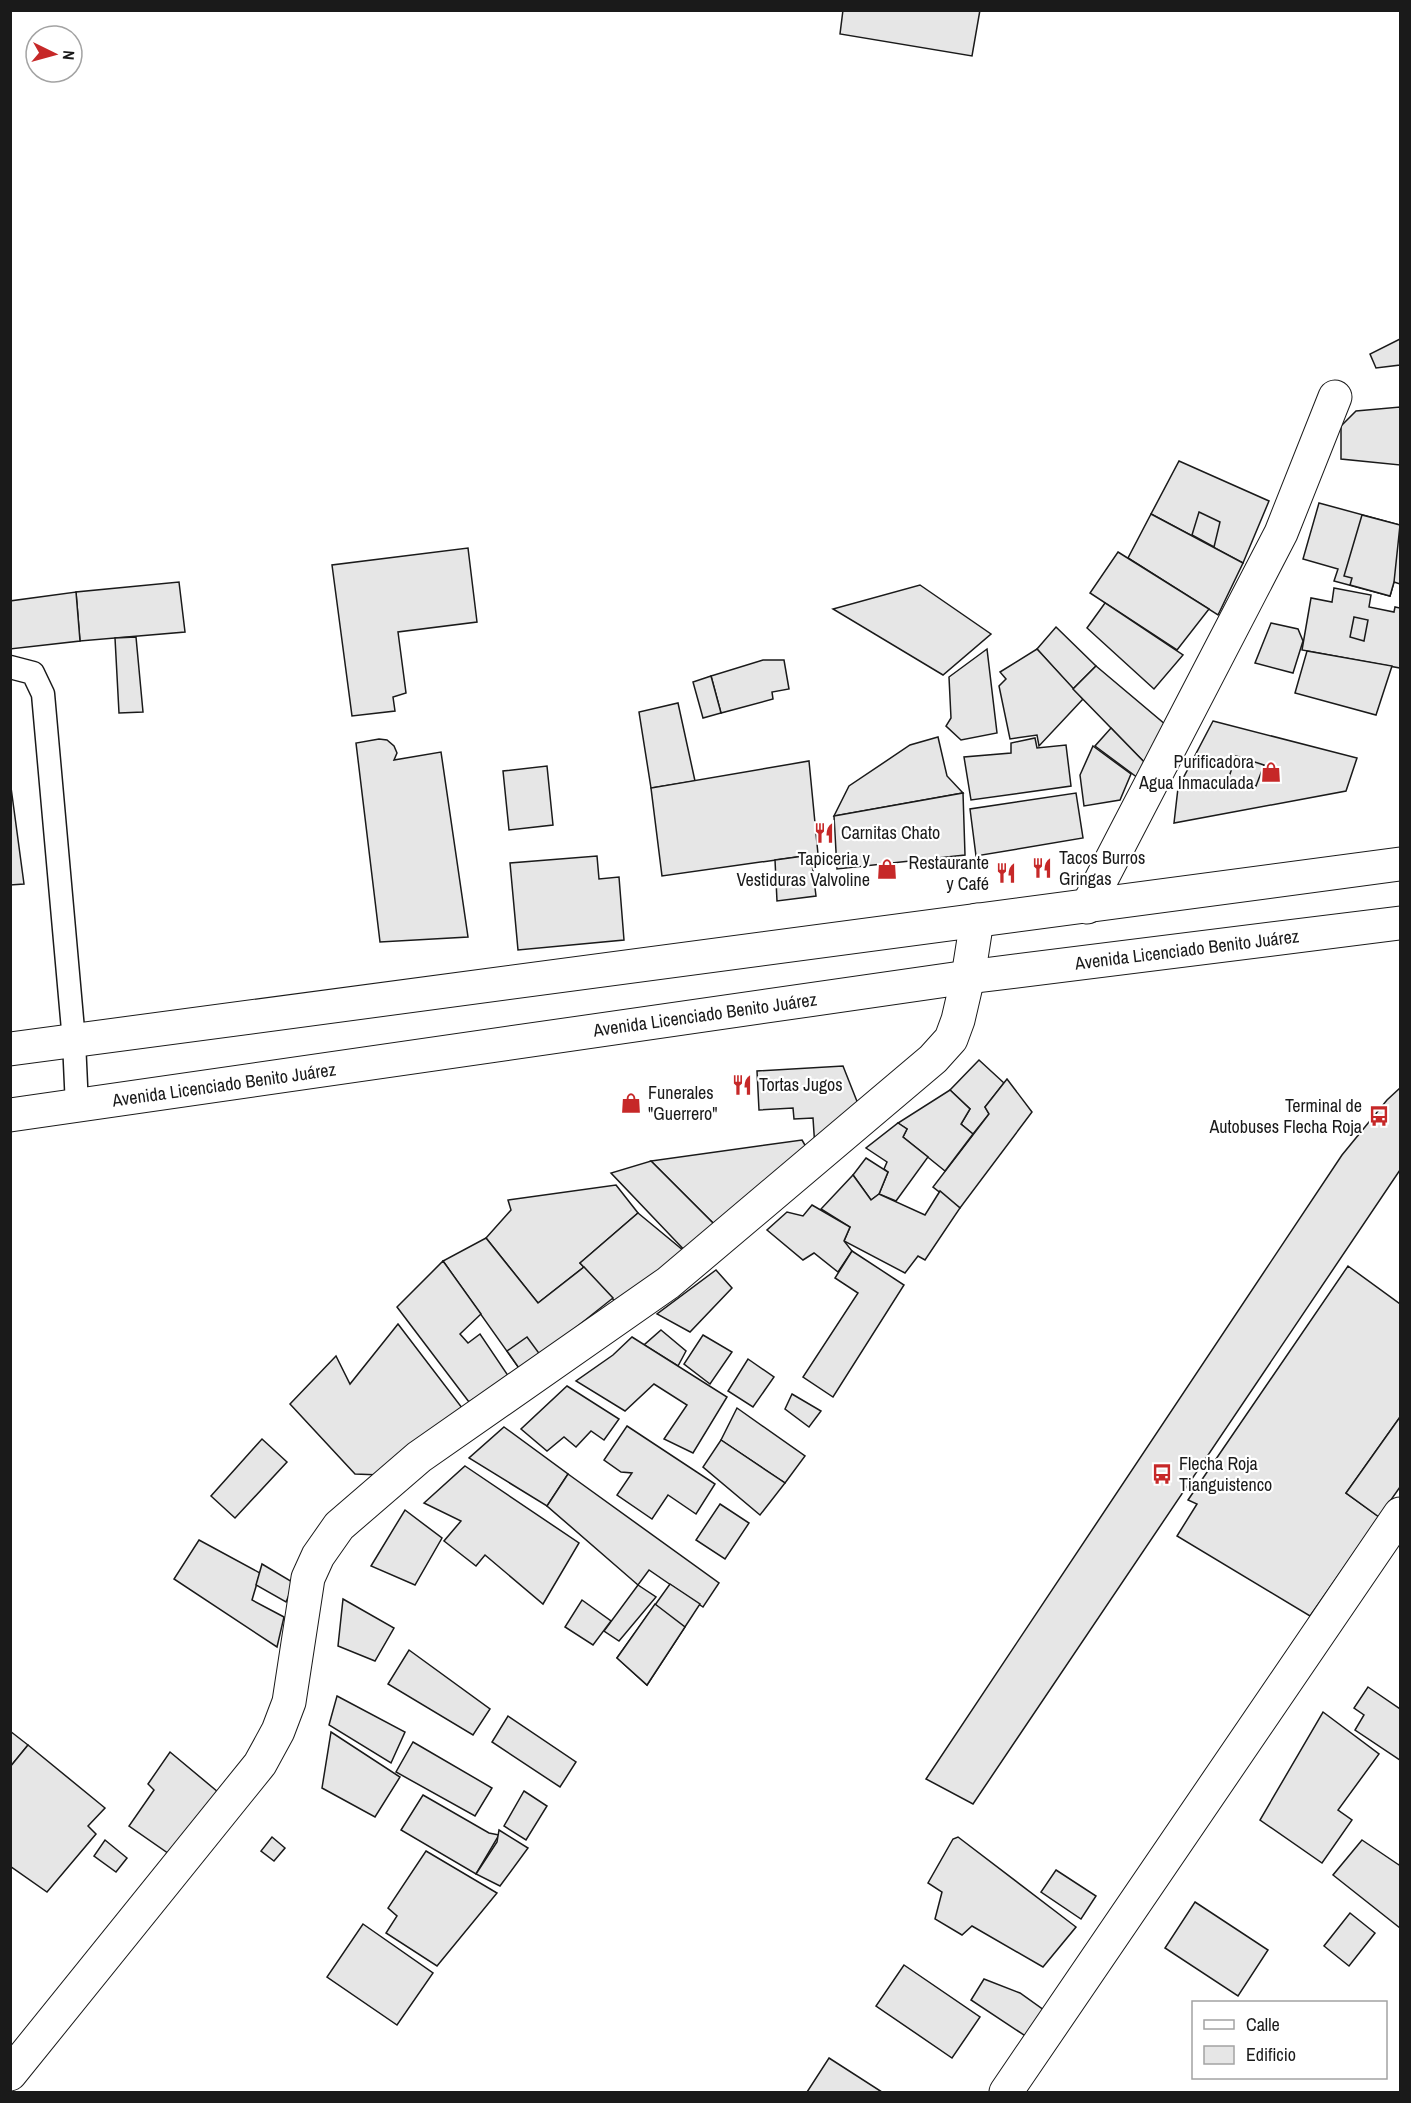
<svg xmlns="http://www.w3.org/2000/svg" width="1411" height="2103" font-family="'Archivo Narrow',sans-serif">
<rect width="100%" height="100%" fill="#fff"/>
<g fill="#e6e6e6" stroke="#1a1a1a" stroke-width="1.5">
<path d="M843 10H980L972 56 840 34Z"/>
<path d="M1400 339V365L1376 368 1370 354Z"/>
<path d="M1400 407V465L1341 459V426L1356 411Z"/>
<path d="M1179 461 1269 501 1243 563 1151 514Z"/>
<path d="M1319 503 1400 525V584L1394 582 1390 596 1334 581 1338 569 1303 559Z"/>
<path d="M1199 512 1220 522 1214 547 1192 535Z"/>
<path d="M1151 514 1243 563 1218 615 1128 558Z"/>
<path d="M1362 515 1400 525 1394 582 1390 596 1350 585 1352 578 1344 576Z"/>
<path d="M468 548 477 622 398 632 406 693 393 697 395 711 352 716 332 565Z"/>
<path d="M1118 552 1209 609 1177 650 1090 593Z"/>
<path d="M179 582 185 632 80 641 76 592Z"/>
<path d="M920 585 991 634 943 675 833 609Z"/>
<path d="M1334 588 1371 595 1369 607 1394 612 1395 607 1400 608V668L1302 650 1311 598 1332 602Z"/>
<path d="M76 592 80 641 10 649V601Z"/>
<path d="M1105 603 1183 655 1154 689 1087 628Z"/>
<path d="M1354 617 1368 620 1364 641 1350 637Z"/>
<path d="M1271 623 1298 629 1303 641 1293 673 1255 663Z"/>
<path d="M1056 627 1096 666 1073 689 1037 649Z"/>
<path d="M136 637 143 712 119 713 115 638Z"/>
<path d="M987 649 997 733 961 740 946 726 951 718 949 677Z"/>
<path d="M1037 649 1083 699 1039 746 1037 735 1010 739 999 686 1006 679 1000 672Z"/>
<path d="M1307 651 1392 666 1376 715 1295 693Z"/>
<path d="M763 660H784L789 689 772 692 773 699 721 713 711 676Z"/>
<path d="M1096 666 1166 725 1149 767 1073 689Z"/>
<path d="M711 676 721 713 703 718 693 682Z"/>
<path d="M678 703 695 781 651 788 639 712Z"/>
<path d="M1213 721 1357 758 1346 791 1174 823 1178 788Z"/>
<path d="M1111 728 1149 767 1138 778 1095 746Z"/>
<path d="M938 737 947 776 963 793 834 816 849 786 910 745Z"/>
<path d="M1035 738 1037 748 1066 745 1071 786 971 800 964 757 1011 753V743Z"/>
<path d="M379 739 387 740 394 746 397 753 394 760 441 752 468 937 380 942 356 743Z"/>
<path d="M1093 746 1131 774 1120 800 1084 806 1080 775Z"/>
<path d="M1236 756 1264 765 1256 786 1229 777Z"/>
<path d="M809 761 818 854 662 876 651 788Z"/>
<path d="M547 766 553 825 509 830 503 771Z"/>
<path d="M10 780 24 884 10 885Z"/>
<path d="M963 793 965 855 837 869 834 816Z"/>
<path d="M1076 793 1083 838 976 856 970 809Z"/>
<path d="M811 855 816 896 777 901 775 860Z"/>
<path d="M597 856 599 879 619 877 624 940 518 950 510 863Z"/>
<path d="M979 1060 1004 1083 985 1107 989 1114 973 1134 961 1124 970 1109 950 1090Z"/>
<path d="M843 1066 862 1114 815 1148 813 1118 794 1119 793 1108 759 1110 757 1071Z"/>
<path d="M1007 1079 1032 1112 960 1208 933 1187 989 1114 985 1107Z"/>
<path d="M1400 1088V1170L973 1804 926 1779 1342 1155 1387 1100Z"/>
<path d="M950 1090 970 1109 961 1124 973 1134 945 1171 903 1137 907 1129 898 1123Z"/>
<path d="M898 1123 907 1129 903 1137 928 1157 896 1201 879 1194 888 1172 884 1169 887 1162 866 1148Z"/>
<path d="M802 1140 809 1152 719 1229 651 1161Z"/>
<path d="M866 1158 888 1172 879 1194 871 1200 853 1175Z"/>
<path d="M651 1161 719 1229 690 1256 611 1173Z"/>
<path d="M853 1175 871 1200 879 1194 925 1215 940 1191 960 1208 925 1260 918 1256 905 1273 844 1241 850 1227 821 1209Z"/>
<path d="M616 1185 638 1213 580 1263 584 1267 538 1303 486 1238 511 1210 508 1200Z"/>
<path d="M812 1205 850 1227 844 1241 852 1251 838 1272 814 1253 803 1260 767 1230 787 1212 803 1216Z"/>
<path d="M638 1213 690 1256 621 1308 580 1263Z"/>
<path d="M486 1238 538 1303 584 1267 613 1298 521 1371 443 1261Z"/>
<path d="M852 1251 904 1285 833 1397 803 1377 858 1293 835 1278Z"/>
<path d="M443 1261 481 1314 460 1334 468 1343 480 1334 509 1377 469 1402 397 1307Z"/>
<path d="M1348 1266 1400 1304V1417L1346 1493 1379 1517 1310 1616 1177 1536 1197 1504 1188 1500Z"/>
<path d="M716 1270 732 1288 690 1332 657 1314Z"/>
<path d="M398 1324 469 1417 381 1475 355 1474 290 1404 336 1356 350 1384Z"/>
<path d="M661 1330 686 1351 678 1366 644 1345Z"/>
<path d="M703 1335 732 1352 710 1384 684 1364Z"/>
<path d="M527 1337 541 1356 521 1371 507 1351Z"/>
<path d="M632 1337 727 1397 693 1453 664 1439 687 1405 654 1384 625 1411 576 1381 613 1355Z"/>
<path d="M748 1359 774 1377 753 1407 728 1391Z"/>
<path d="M567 1386 619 1419 604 1440 591 1431 576 1447 564 1437 547 1451 521 1429Z"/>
<path d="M792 1394 821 1411 809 1427 785 1409Z"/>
<path d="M737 1408 805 1456 785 1483 721 1440Z"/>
<path d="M1400 1417V1487L1379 1517 1346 1493Z"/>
<path d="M627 1426 715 1484 696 1514 668 1495 652 1519 617 1495 632 1473 621 1472 604 1460Z"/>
<path d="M504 1427 568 1474 547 1506 469 1458Z"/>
<path d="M262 1439 287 1462 235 1518 211 1496Z"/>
<path d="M721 1440 785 1483 760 1515 703 1467Z"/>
<path d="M465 1466 579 1543 543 1604 485 1555 476 1566 444 1541 461 1521 424 1503Z"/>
<path d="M568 1474 719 1583 703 1607 649 1570 638 1585 547 1506Z"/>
<path d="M720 1504 749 1523 725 1559 696 1540Z"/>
<path d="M405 1510 442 1538 415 1585 371 1566Z"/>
<path d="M199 1540 260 1573 252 1600 284 1617 277 1647 174 1579Z"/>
<path d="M262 1564 294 1583 286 1602 256 1585Z"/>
<path d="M670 1584 700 1604 647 1685 617 1658Z"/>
<path d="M638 1585 656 1597 619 1641 604 1631Z"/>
<path d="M343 1599 394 1628 375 1661 338 1646Z"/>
<path d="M582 1600 611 1621 593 1645 565 1627Z"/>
<path d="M655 1604 685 1627 647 1685 617 1658Z"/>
<path d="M409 1650 490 1709 473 1735 388 1684Z"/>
<path d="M1368 1687 1400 1709V1760L1355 1730 1364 1715 1354 1708Z"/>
<path d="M337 1696 405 1732 391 1763 329 1725Z"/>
<path d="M1323 1712 1379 1754 1338 1810 1352 1820 1322 1863 1260 1820Z"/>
<path d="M508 1716 576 1762 560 1787 492 1742Z"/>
<path d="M10 1731 28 1745 10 1767Z"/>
<path d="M331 1732 400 1777 375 1817 322 1788Z"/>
<path d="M413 1742 492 1788 475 1816 396 1772Z"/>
<path d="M28 1745 105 1808 88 1826 96 1834 47 1892 10 1866V1767Z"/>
<path d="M170 1752 224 1797 175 1858 129 1826 154 1790 148 1784Z"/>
<path d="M524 1791 547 1806 526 1840 504 1826Z"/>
<path d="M423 1795 489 1833 499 1835 476 1874 401 1830Z"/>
<path d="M499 1830 528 1848 500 1886 476 1874 497 1842Z"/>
<path d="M272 1837 285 1848 274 1861 261 1851Z"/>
<path d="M958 1837 1076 1927 1043 1967 972 1926 962 1935 935 1919 942 1892 928 1883 953 1839Z"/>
<path d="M105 1840 127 1858 116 1872 94 1856Z"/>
<path d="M1362 1840 1399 1865 1400 1863V1928L1333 1875Z"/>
<path d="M426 1851 497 1893 437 1966 386 1933 397 1916 388 1908Z"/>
<path d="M1056 1870 1096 1896 1081 1919 1041 1892Z"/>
<path d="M1195 1902 1268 1950 1238 1996 1165 1948Z"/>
<path d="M1350 1913 1375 1933 1349 1966 1324 1946Z"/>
<path d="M363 1924 433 1973 397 2025 327 1977Z"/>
<path d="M904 1965 980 2017 952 2058 876 2006Z"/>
<path d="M984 1979 1020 1993 1048 2013 1030 2039 971 2000Z"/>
<path d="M829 2058 882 2092H807Z"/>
</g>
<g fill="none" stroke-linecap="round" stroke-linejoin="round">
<g stroke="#1a1a1a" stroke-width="25">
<path id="lane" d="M10 667 33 673 43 694 74 1041 77 1107"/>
</g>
<g stroke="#1a1a1a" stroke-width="35">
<g id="street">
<path d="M1087 907 1281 533 1335 397"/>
<path d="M10 2074 260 1764 278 1731 289 1702 308 1578 318 1556 339 1526 419 1457 668 1283 933 1059 951 1039 958 1020 968 977 977 920"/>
<path d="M1006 2092 1400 1514"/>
</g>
</g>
<g stroke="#1a1a1a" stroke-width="35">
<g id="secondary">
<path d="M10 1049 1400 864"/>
<path d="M10 1115 968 977 1400 923"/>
</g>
</g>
<use href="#lane" stroke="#fff" stroke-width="22"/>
<use href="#street" stroke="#fff" stroke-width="33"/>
<use href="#secondary" stroke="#fff" stroke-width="33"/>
</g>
<defs>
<g id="shop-bare" transform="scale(1.62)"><path d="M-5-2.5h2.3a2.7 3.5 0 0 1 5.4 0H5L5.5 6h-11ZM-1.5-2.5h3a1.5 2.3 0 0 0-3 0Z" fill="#c62828" stroke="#fff" stroke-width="2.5" paint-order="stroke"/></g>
<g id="restaurant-bare" transform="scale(1.62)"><path d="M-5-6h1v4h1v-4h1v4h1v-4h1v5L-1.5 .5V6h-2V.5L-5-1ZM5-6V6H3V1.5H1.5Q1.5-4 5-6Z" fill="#c62828" stroke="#fff" stroke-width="2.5" paint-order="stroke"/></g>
<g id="bus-bare" transform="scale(1.62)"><path d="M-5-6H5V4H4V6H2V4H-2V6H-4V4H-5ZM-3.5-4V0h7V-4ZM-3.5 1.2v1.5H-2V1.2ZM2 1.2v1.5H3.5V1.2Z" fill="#c62828" stroke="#fff" stroke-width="2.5" paint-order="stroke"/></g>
</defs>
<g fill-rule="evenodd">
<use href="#shop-bare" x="1271" y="772"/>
<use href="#restaurant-bare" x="824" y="833"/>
<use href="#restaurant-bare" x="1042" y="868"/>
<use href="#shop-bare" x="887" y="869"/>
<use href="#restaurant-bare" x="1006" y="873"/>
<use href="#restaurant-bare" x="742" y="1085"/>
<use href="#shop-bare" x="631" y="1103"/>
<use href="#bus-bare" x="1379" y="1116"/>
<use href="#bus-bare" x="1162" y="1474"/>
</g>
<g text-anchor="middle" stroke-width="4.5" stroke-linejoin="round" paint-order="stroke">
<g font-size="18" fill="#1a1a1a" stroke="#fff" text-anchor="start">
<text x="1254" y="768" text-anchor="end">Purificadora<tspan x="1254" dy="21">Agua Inmaculada</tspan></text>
<text x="841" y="839">Carnitas Chato</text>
<text x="1059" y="864">Tacos Burros<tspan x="1059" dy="21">Gringas</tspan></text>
<text x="870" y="865" text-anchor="end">Tapiceria y<tspan x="870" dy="21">Vestiduras Valvoline</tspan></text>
<text x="989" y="869" text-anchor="end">Restaurante<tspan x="989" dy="21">y Café</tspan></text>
<text x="759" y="1091">Tortas Jugos</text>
<text x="648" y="1099">Funerales<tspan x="648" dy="21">"Guerrero"</tspan></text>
<text x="1362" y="1112" text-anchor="end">Terminal de<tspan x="1362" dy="21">Autobuses Flecha Roja</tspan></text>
<text x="1179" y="1470">Flecha Roja<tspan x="1179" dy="21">Tianguistenco</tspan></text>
</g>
<g font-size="18" fill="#1a1a1a" stroke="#fff">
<text transform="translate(1187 950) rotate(-7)" y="6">Avenida Licenciado Benito Juárez</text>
<text transform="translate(705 1015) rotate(-8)" y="6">Avenida Licenciado Benito Juárez</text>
<text transform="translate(224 1085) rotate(-8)" y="6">Avenida Licenciado Benito Juárez</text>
</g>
</g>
<rect width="1411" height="2103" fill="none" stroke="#1a1a1a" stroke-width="24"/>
<rect x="1192" y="2001" width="195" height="78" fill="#ffffff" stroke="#a3a3a3" stroke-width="1.5"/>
<rect x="1204" y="2020" width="30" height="9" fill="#ffffff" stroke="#a3a3a3" stroke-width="1.5"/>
<text x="1246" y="2031" font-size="18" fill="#1a1a1a">Calle</text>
<rect x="1204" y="2046" width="30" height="18" fill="#e6e6e6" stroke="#a3a3a3" stroke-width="1.5"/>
<text x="1246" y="2061" font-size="18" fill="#1a1a1a">Edificio</text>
<g transform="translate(54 54) rotate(95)"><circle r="28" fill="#ffffff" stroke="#a3a3a3" stroke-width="1.5"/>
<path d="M0-4.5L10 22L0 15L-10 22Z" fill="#c62828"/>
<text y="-9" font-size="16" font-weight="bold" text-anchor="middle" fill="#1a1a1a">N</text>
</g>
</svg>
